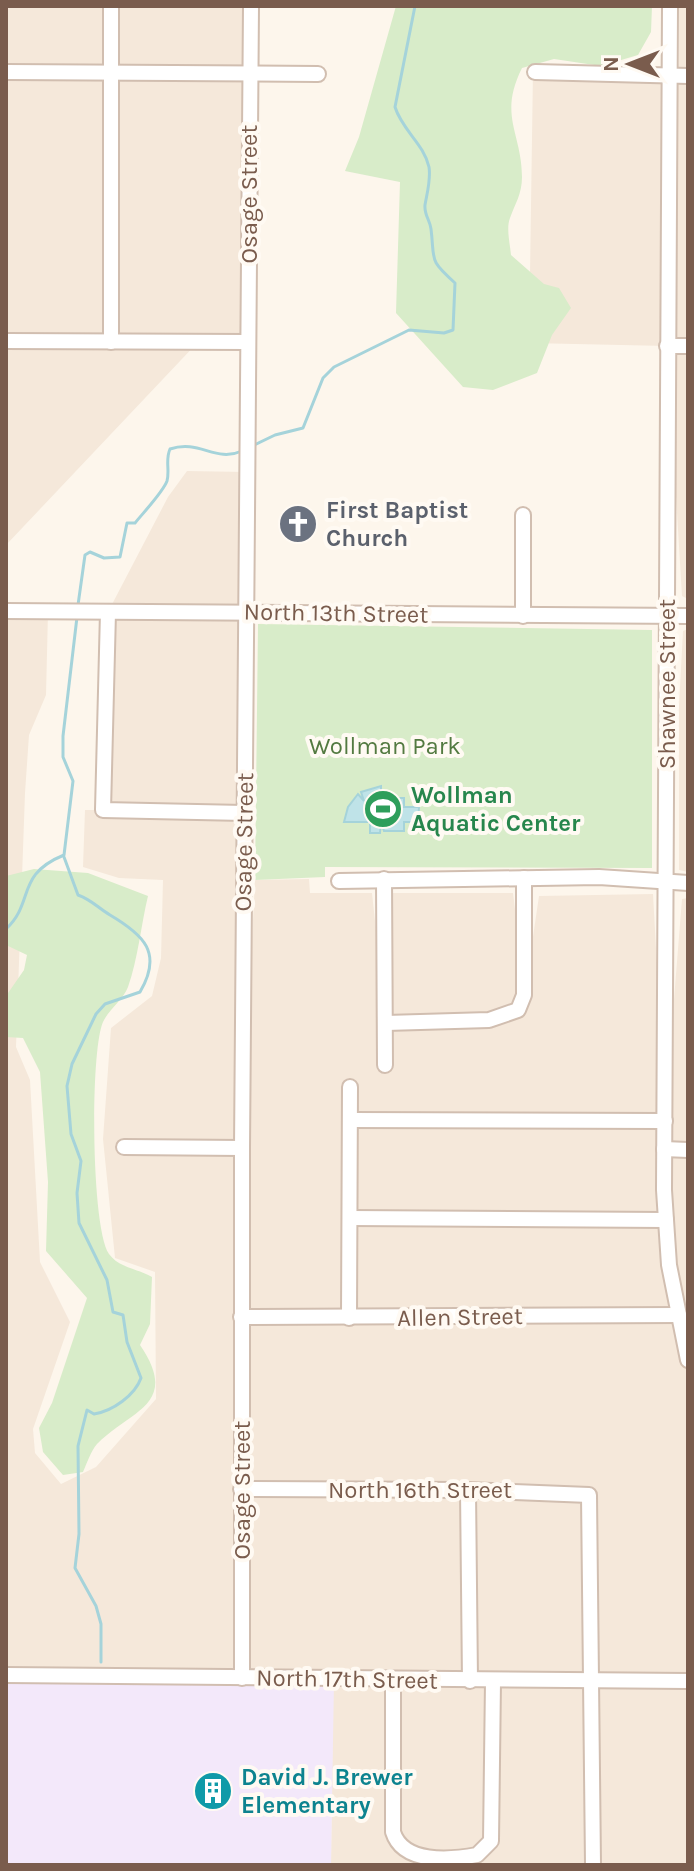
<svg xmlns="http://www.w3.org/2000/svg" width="694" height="1871" font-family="Karla,sans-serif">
<rect width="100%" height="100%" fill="#fdf6ec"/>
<g fill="#f5e8da">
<path d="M6 6H254L248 342H198L6 545Z"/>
<path d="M679 6H688V72L679 70Z"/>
<path d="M533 70 688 77V599L682 596 667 346 529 343Z"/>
<path d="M187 471 246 472 243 1121 255 880 309 879 310 893H372L385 1015 392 893H513L525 991 539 896 653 894 665 1112 682 899 688 898V1865H331L333 1679 6 1675V611L48 612 46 695 29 735 25 793 16 1047 30 1080 40 1262 70 1322 33 1429 35 1453 61 1484 96 1467 156 1399 155 1272 115 1258 103 1139 111 1028 152 996 161 958 163 880 119 878 83 867 85 810H103L108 612 168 497Z"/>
<path d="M688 629V872L679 870V706L683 631Z"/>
</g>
<path fill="#f3e8fa" d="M6 1675 334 1679 331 1865H6Z"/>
<g fill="#d8ecc9">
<path d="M396 6H652L651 32 638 55 601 66 554 59 522 68C498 116 522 133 522 177 522 194 515 204 510 218 506 228 510 244 511 255L544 284 559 288 571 308 552 335 537 373 493 390 463 387 396 313 400 182 345 171 359 137Z"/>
<path d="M258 624 652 630V868L325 867V877L255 880Z"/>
<path d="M34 869 88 873 148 896C141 925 138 959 128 987 123 1000 109 1009 103 1022 90 1051 91 1228 109 1254 119 1268 139 1269 152 1277L150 1324 140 1345C181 1405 130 1410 97 1444 91 1451 87 1463 83 1472L63 1475 43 1452 39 1428 52 1403 87 1298 46 1251 48 1182 40 1072 23 1038 6 1037V996L24 970 27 955 6 945V876Z"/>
</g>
<path fill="#bfe3e8" stroke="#a5d3da" stroke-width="2" d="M381 786V806L384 798H404V807H419L418 822H404V831H384L381 822 380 833H370V822H344L348 807 358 794 364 801 361 792Z"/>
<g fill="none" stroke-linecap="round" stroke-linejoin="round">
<g stroke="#a5d3da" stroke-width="3">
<path d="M252 446 275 435 303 428 323 378 334 367 409 330 444 333 453 330 455 283C428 259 435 261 431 229 430 220 424 215 425 205 427 193 431 180 429 167 424 144 402 130 395 107L415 6"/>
<path d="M78 605 85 555 90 552 104 558 120 557 127 523H135C143 513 163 492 167 481 170 470 165 460 170 449 200 439 215 463 242 451"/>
<path d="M64 857 78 895C92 900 98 908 110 915 144 935 163 953 140 992L105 1004 96 1014 72 1064 67 1086 71 1134 81 1161 77 1193 79 1223 107 1280 113 1312 123 1315 127 1342 141 1378C135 1395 113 1411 94 1414L87 1410 78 1446 79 1534 75 1568 96 1606 101 1624V1662"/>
<path d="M6 929C35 902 15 875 64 855L73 781 63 757V736L77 617"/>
</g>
<g stroke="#d1beb0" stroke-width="18">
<g id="minor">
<path d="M670 6 664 1190 669 1265 688 1360"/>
<path d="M6 72 318 74"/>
<path d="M535 72 688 76"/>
<path d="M6 341 248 342"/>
<path d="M111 342V6"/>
<path d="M667 346H688"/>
<path d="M6 611 688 616"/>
<path d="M108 612 103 810 244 813"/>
<path d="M523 616V515"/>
<path d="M384 879 385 1065"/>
<path d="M339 881 599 877 688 883"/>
<path d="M386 1023 489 1020 518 1010 524 995V878"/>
<path d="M351 1120 665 1121"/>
<path d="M124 1147 242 1148"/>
<path d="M664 1149 688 1150"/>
<path d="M350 1218 666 1220"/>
<path d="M241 1317 679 1315"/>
<path d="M349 1318 350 1087"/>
<path d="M241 1489 468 1490 589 1495 593 1865"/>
<path d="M468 1490 470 1681"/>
<path d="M6 1675 688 1681"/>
<path d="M242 1678V1148L251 6"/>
<path d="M393 1680V1832C403 1864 450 1860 477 1855L491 1841 493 1681"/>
</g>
</g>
<use href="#minor" stroke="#fff" stroke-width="14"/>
</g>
<defs>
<g id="church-disc" transform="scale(2)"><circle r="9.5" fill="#6b7280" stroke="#fffaf3"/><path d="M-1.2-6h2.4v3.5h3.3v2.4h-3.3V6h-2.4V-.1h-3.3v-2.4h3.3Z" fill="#fff"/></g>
<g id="stadium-disc" transform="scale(2)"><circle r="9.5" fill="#2e9e5b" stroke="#fffaf3"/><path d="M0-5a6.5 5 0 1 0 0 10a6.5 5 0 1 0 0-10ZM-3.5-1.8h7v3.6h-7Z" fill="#fff"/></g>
<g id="building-disc" transform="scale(2)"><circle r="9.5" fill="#0f9aa8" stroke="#fffaf3"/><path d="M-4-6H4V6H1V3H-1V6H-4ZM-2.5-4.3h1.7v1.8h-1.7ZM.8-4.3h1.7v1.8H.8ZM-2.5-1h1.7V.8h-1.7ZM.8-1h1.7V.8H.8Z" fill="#fff"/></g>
</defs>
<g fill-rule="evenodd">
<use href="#church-disc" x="298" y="524"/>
<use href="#stadium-disc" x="383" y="809"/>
<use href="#building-disc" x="213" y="1791"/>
</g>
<g text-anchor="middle" stroke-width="8" stroke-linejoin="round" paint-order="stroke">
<g font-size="24" fill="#7a5c4d" stroke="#fffaf3">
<text transform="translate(249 194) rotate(-90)" y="8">Osage Street</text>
<text transform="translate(336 613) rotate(1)" y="8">North 13th Street</text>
<text transform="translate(667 684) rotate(-90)" y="8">Shawnee Street</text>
<text transform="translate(244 842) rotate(-89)" y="8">Osage Street</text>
<text transform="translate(460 1317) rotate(-1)" y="8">Allen Street</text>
<text transform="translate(242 1490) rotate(-90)" y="8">Osage Street</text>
<text x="420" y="1498">North 16th Street</text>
<text transform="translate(347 1679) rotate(1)" y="8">North 17th Street</text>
</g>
<g font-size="24" font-weight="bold" fill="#5b616d" stroke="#fffaf3" text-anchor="start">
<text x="326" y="518">First Baptist<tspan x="326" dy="28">Church</tspan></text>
</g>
<g font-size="24" fill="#537a41" stroke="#fffaf3">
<text x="385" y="754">Wollman Park</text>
</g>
<g font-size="24" font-weight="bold" fill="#27864d" stroke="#fffaf3" text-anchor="start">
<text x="411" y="803">Wollman<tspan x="411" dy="28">Aquatic Center</tspan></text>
</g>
<g font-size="24" font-weight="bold" fill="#0d838f" stroke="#fffaf3" text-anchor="start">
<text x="241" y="1785">David J. Brewer<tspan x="241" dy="28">Elementary</tspan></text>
</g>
</g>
<rect width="694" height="1871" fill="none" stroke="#7a5c4d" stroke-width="16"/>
<g transform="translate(630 64) rotate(270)" stroke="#fffaf3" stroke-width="6" paint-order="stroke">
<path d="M0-6L14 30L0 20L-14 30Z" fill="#7a5c4d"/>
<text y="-12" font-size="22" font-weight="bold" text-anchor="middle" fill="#7a5c4d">N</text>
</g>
</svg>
